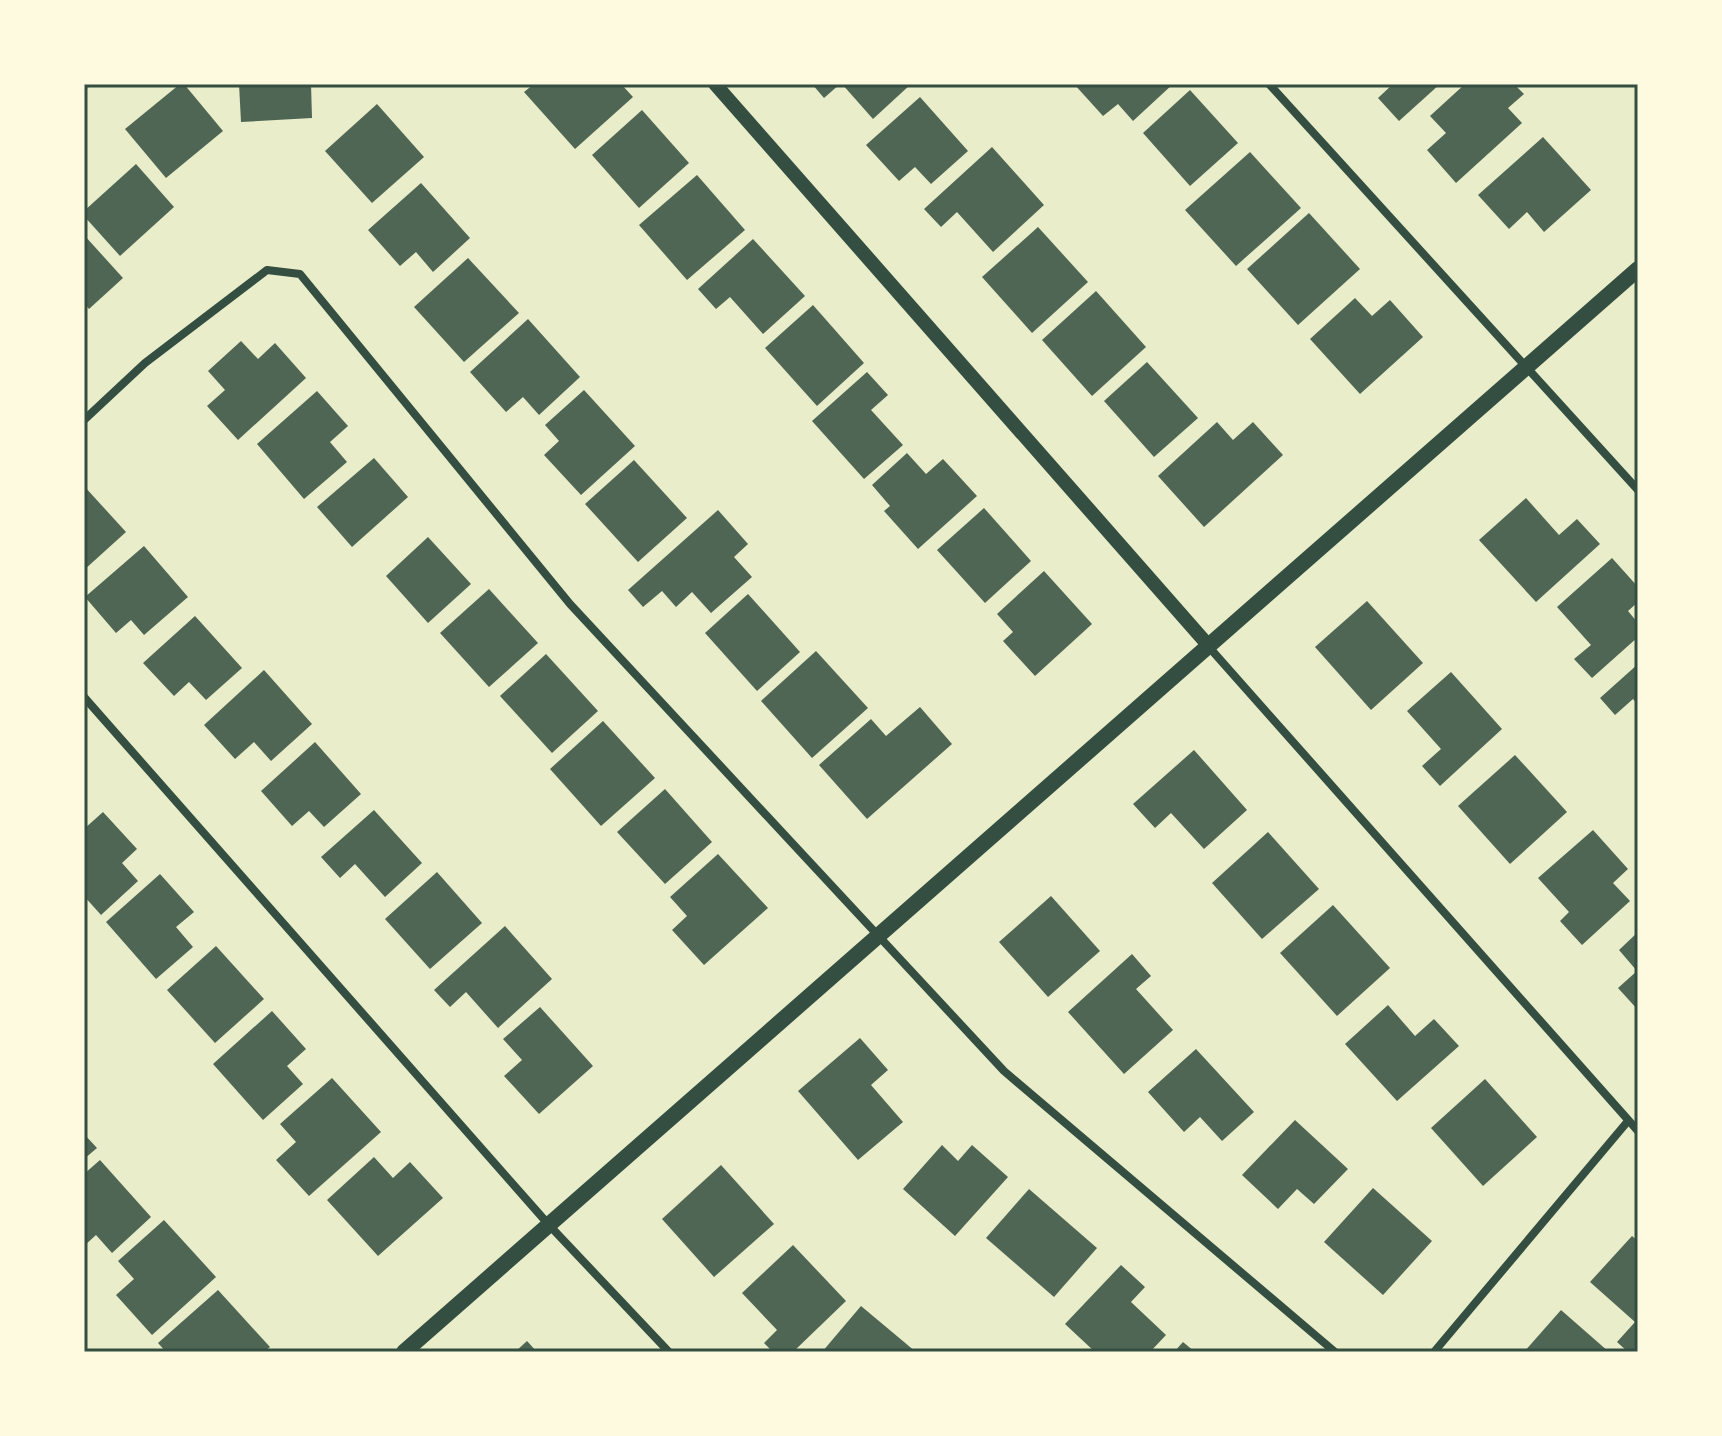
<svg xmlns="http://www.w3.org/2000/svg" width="1722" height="1436" font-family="'Source Sans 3',sans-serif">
<rect width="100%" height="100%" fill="#e9edc9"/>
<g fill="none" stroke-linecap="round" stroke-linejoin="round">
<path stroke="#a3b18a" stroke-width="10" d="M84 85 85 84"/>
</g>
<g fill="#4f6655">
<path d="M180 84H184L223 131 166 178 125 129Z"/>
<path d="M239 84H311L312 118 241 122Z"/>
<path d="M534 84H621L633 97 575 149 524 92Z"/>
<path d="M812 84H840L824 98Z"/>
<path d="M842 84H911L873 119Z"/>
<path d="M1074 84H1173L1133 121 1118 104 1103 116Z"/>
<path d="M1393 84H1440L1399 121 1378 98Z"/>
<path d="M1465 84H1514L1524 94 1508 108 1522 123 1456 183 1427 150 1446 133 1430 116Z"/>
<path d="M1190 90 1238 143 1190 186 1143 133Z"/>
<path d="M920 97 968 151 931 184 915 167 899 181 866 145Z"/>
<path d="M377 104 424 157 372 203 325 151Z"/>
<path d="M642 110 689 163 639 208 592 155Z"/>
<path d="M1543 137 1591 190 1544 232 1527 212 1509 229 1478 195Z"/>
<path d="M992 147 1044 205 993 252 957 212 941 227 924 209Z"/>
<path d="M1250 152 1301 208 1236 266 1185 210Z"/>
<path d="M136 164 174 207 120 256 84 216V211Z"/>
<path d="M697 175 745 230 687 280 639 225Z"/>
<path d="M421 183 470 238 433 272 416 252 400 266 368 230Z"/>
<path d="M1309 213 1360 269 1298 325 1247 269Z"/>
<path d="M1038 227 1088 282 1032 333 982 277Z"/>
<path d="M84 235 123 278 89 309 84 303Z"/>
<path d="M753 239 805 296 763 334 730 297 716 309 698 289Z"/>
<path d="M468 258 519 313 464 362 414 307Z"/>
<path d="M1096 291 1146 347 1092 396 1042 340Z"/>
<path d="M1355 298 1372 316 1390 300 1423 337 1360 394 1310 339Z"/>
<path d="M813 305 864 363 817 406 765 348Z"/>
<path d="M528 319 580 377 539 415 523 397 506 412 470 372Z"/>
<path d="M241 341 258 359 275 343 306 378 238 440 207 406 225 390 208 371Z"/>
<path d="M1147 362 1198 418 1154 457 1104 401Z"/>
<path d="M867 372 888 395 871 410 903 445 864 479 812 421Z"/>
<path d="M584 390 635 446 581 495 544 455 559 441 545 425Z"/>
<path d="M317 391 348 426 330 442 347 462 304 499 257 444Z"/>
<path d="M1217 422 1233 440 1253 422 1283 455 1204 527 1158 476Z"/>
<path d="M907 453 926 474 943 459 977 496 918 549 884 511 890 506 872 485Z"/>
<path d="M374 458 408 497 352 547 317 507Z"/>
<path d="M634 460 687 518 638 562 585 504Z"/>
<path d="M84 486 126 532 84 570Z"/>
<path d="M1526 498 1559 535 1577 519 1600 544 1536 602 1479 540Z"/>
<path d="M984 508 1031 561 985 603 937 550Z"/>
<path d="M718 510 748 544 734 557 752 577 711 613 692 592 676 607 662 591 643 607 628 590Z"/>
<path d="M428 537 471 584 428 623 386 576Z"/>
<path d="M144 546 188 597 144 635 131 620 116 633 85 597Z"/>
<path d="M1612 558 1638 587V602L1628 611 1638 623V637L1592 678 1574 659 1591 645 1557 607Z"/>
<path d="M1044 571 1092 624 1035 676 1003 641 1013 632 997 614Z"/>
<path d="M489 589 538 643 489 687 440 633Z"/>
<path d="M748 594 800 652 757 691 705 633Z"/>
<path d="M1367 601 1423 663 1371 710 1315 647Z"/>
<path d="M195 616 242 668 206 700 189 682 174 696 143 663Z"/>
<path d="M816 651 868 708 812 758 761 701Z"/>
<path d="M546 654 598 711 552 753 500 696Z"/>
<path d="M1638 664V705L1633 699 1615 715 1600 698Z"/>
<path d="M264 670 312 724 271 761 254 742 235 759 204 725Z"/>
<path d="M1451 672 1502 729 1440 786 1422 766 1441 749 1407 711Z"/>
<path d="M920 707 952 744 867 819 819 765 871 719 886 736Z"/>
<path d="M603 721 655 778 601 826 550 769Z"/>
<path d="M315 742 361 794 324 827 309 811 292 826 261 791Z"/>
<path d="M1194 750 1247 810 1204 849 1171 813 1155 828 1133 804Z"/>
<path d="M1515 755 1567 812 1510 864 1458 806Z"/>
<path d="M665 789 712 842 665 884 617 832Z"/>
<path d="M374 810 422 863 385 897 355 864 340 878 321 857Z"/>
<path d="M103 812 137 849 122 863 138 881 101 915 84 896V829Z"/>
<path d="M1593 830 1628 869 1613 883 1630 901 1582 945 1560 921 1569 912 1538 878Z"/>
<path d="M1268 832 1319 889 1262 939 1212 883Z"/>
<path d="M718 854 768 908 704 965 672 930 687 916 670 897Z"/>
<path d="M437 872 482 923 430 969 385 919Z"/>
<path d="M160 874 194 912 176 927 193 947 156 979 106 922Z"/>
<path d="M1051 896 1100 951 1048 997 999 942Z"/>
<path d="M1333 905 1390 968 1337 1016 1280 953Z"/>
<path d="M505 926 552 979 498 1028 466 992 450 1007 434 990Z"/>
<path d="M1638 932V1010L1618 988 1637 971 1619 950Z"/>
<path d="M216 946 264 999 215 1043 167 990Z"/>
<path d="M1132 954 1151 976 1136 989 1173 1030 1124 1074 1068 1012Z"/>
<path d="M1388 1005 1415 1036 1434 1019 1459 1046 1397 1101 1345 1044Z"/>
<path d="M540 1007 593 1066 539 1114 504 1076 522 1060 503 1039Z"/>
<path d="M272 1011 306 1049 287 1066 303 1084 263 1120 213 1064Z"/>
<path d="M860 1038 888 1070 871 1085 903 1122 858 1160 798 1091Z"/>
<path d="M1196 1049 1254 1112 1222 1141 1200 1117 1184 1132 1148 1092Z"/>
<path d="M332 1078 381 1132 309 1196 276 1160 296 1142 280 1124Z"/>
<path d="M1485 1079 1537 1137 1483 1186 1431 1128Z"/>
<path d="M1295 1120 1348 1169 1314 1204 1297 1189 1278 1209 1242 1175Z"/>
<path d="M84 1134 97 1148 84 1159Z"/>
<path d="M942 1145 958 1161 972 1145 1008 1177 955 1236 903 1189Z"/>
<path d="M374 1157 393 1178 410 1162 443 1198 378 1256 327 1200Z"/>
<path d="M100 1160 151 1217 112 1253 96 1235 84 1246V1174Z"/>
<path d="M721 1165 774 1224 714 1277 662 1219Z"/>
<path d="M1373 1188 1432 1241 1383 1295 1324 1242Z"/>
<path d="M1029 1189 1097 1248 1054 1297 986 1238Z"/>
<path d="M164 1220 216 1277 152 1335 116 1295 134 1279 118 1261Z"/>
<path d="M1632 1236 1638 1241V1347L1628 1352 1617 1342 1635 1322 1590 1282Z"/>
<path d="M793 1245 846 1301 793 1352H773L764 1343 777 1330 742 1293Z"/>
<path d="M1121 1265 1145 1287 1131 1302 1166 1335 1150 1352H1095L1065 1324Z"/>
<path d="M218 1290 270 1347 264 1352H166L158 1343Z"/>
<path d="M861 1306 916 1352H822Z"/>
<path d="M1561 1310 1609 1352H1524Z"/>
<path d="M527 1341 537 1352H515Z"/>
<path d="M1183 1342 1195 1352H1174Z"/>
</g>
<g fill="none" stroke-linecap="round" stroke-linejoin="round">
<g stroke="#344e41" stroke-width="8">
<path d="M1269 84 1638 490"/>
<path d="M84 420 145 363 267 270 300 274 570 604 1004 1071 1335 1352"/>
<path d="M1208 646 1638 1131"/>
<path d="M84 697 549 1225 669 1352"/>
<path d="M1434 1352 1628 1121"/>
</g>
<path stroke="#344e41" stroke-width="14" d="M715 84 1208 645"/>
<path stroke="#344e41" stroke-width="16" d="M404 1352 1638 269"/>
</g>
<rect width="1722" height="1436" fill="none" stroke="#fefae0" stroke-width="172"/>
<rect x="86" y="86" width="1550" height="1264" fill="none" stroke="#344e41" stroke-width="3"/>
</svg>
